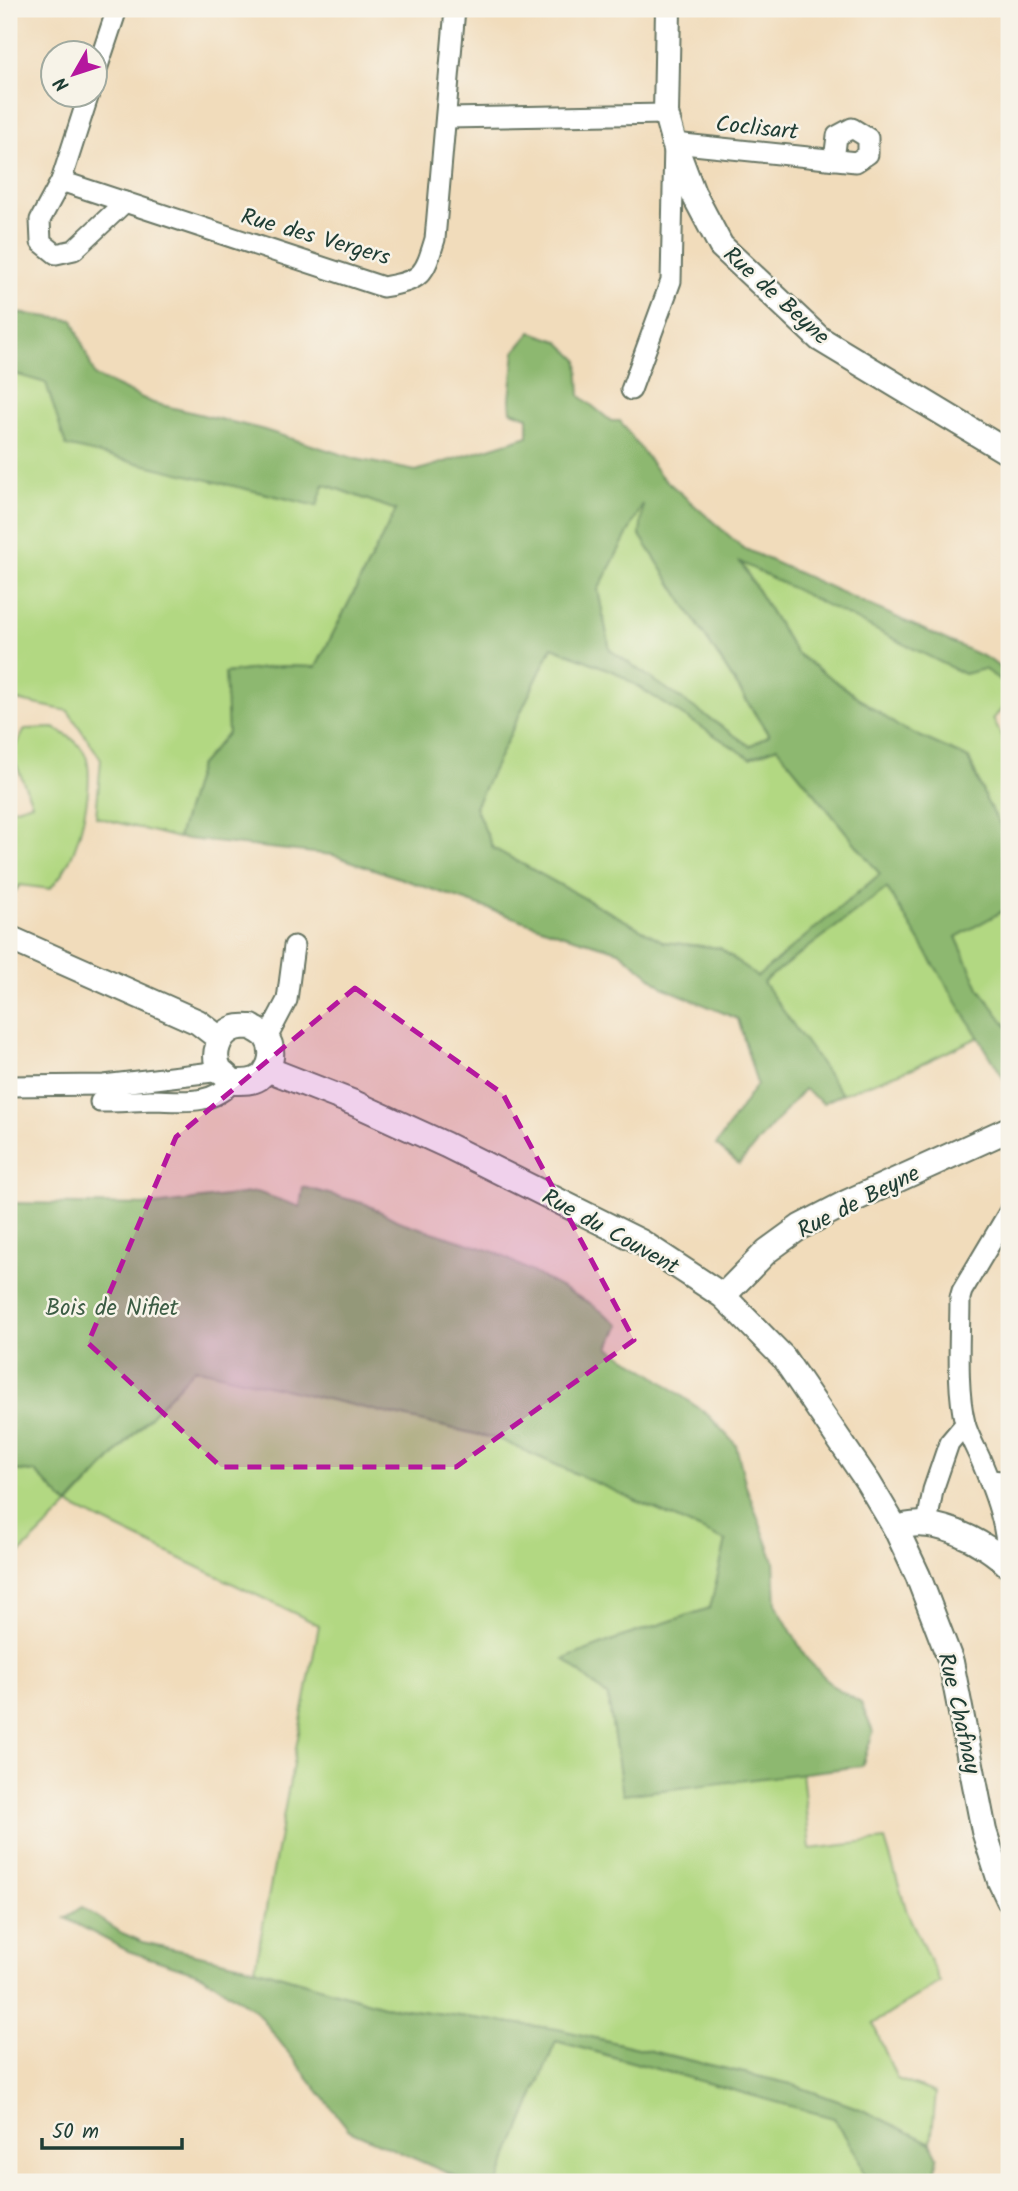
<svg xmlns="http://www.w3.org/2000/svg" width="1018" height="2191" font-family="Kalam,sans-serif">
<rect width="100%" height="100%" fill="#f7f3e8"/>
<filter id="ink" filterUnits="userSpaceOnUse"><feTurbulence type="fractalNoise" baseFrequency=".0143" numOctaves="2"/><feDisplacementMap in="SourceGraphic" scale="14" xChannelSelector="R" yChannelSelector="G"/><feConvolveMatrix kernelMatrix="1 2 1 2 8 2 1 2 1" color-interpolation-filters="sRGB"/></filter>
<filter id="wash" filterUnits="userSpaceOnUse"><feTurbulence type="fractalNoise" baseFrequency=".00686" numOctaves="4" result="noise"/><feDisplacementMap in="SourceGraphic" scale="28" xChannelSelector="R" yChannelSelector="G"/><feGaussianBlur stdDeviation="1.57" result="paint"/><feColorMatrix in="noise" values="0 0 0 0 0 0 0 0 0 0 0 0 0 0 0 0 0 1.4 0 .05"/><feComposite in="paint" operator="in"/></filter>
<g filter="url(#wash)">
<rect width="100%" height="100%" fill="#f1dcbb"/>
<g fill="#b2d882" stroke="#688a5b" stroke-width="2">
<path d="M9 372 46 383 316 506 323 484 396 510 316 667 282 666 226 673 228 733 199 766 178 838 96 817 101 759 68 711 15 700 9 683Z"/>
<path d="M644 501 640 535 769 736 749 746 610 650 598 590Z"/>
<path d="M740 561 964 674 984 669 1009 686V701L993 719 1009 751V1029L979 988 956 937 1003 829 987 802 969 758 899 727 796 653Z"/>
<path d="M552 647 615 672 750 758 777 747 880 874 757 978 720 948 664 942 492 848 475 807Z"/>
<path d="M54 728C67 735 80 742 86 756 95 783 80 843 66 867 62 875 56 882 50 889L20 885 9 900V810L32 803 12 754 25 729Z"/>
<path d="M887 888 979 1037 913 1068 842 1094 762 982Z"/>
<path d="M195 1368 501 1440 726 1541 710 1608 616 1639 565 1659 608 1697 623 1795 802 1772 810 1849 885 1840 907 1912 940 1982 873 2024 897 2079 936 2093 931 2143 860 2109 791 2084 557 2029 383 2006 255 1968 319 1625 69 1505 9 1564V1470L35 1472 69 1505Z"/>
<path d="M556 2041 834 2118 858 2157 866 2182H498Z"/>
</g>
<g fill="#8db870" stroke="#567a52" stroke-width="2" fill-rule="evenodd">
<path d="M9 312 73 320 95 376 153 403 261 429 356 459 416 471 528 436V417L511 411 510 399 515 351 531 332 558 341 578 360 580 396 611 421H620L661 476 743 548 989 659 1009 675V686L984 669 964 674 740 562 796 653 899 727 968 758 987 802 1003 829 1005 910 956 937 979 988 1009 1029V1087L887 888 763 982 842 1094 823 1103 804 1089 739 1164 716 1145 757 1084 738 1019 664 988 619 951 564 935 333 855 178 838 199 766 228 733 225 673 282 666 316 667 396 510 324 484 317 506 66 446 46 383 9 372ZM643 504 640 535 769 735 750 746 610 650 598 590ZM552 647 615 672 750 758 777 747 880 874 757 977 720 948 664 942 493 848 475 807Z"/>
<path d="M303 1187 366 1204 398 1221 495 1252 590 1303 620 1325 609 1347 652 1374 709 1416 736 1445 746 1486 774 1561 776 1605 807 1659 833 1686 861 1703 873 1732 862 1766 623 1795 608 1697 564 1659 616 1639 710 1608 726 1541 501 1440 195 1368 68 1505 35 1472 9 1470V1203L154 1205 257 1192 300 1207Z"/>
<path d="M82 1907 122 1933 143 1942 255 1968 383 2006 557 2029 791 2084 860 2109 931 2143 938 2157 934 2182H866L858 2157 834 2118 556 2041 498 2182H468L349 2130 255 2010 202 1975 128 1951 65 1918Z"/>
</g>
</g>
<g filter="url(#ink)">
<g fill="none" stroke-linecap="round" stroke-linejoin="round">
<g stroke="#687563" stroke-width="23">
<g id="minor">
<path d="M94 78 117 9"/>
<path d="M89 94 61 181 383 287C422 280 424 276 435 239L455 9"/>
<path d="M447 118 666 114"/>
<path d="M61 181 40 220 41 242 56 254 74 250 125 202"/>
<path d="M631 390 671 281 674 143 856 162 868 154V138L852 128 837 136 834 160"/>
<path d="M267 1038 287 1000 294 946"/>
<path d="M9 1086 104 1085 221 1071"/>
<path d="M100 1102C117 1102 133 1101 150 1100 179 1100 211 1107 232 1082"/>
<path d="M989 1480 1002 1481 1009 1486"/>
<path d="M927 1524 933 1490 949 1443 965 1424"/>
<path d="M1007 1563C1008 1526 994 1491 980 1458 975 1447 968 1435 965 1423 956 1388 960 1336 960 1298L962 1291 1009 1212"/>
</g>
</g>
<g stroke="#687563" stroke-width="28">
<g id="tertiary">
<path d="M668 9 666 114 674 143 693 193 721 246 820 339 1009 453"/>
<path d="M9 938 198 1022 220 1039"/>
<path d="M252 1027C256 1030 263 1033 266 1037 275 1049 272 1069 259 1078 251 1083 241 1082 232 1082 229 1077 224 1074 220 1070 211 1055 219 1033 235 1028 240 1026 247 1027 252 1027Z"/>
<path d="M267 1069 354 1103 446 1145 641 1242 723 1296 783 1357 868 1482 896 1529 918 1576 951 1662 984 1831 1000 1881 1009 1900"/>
<path d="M723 1296 767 1251 800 1227 848 1202 1009 1129"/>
<path d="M896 1529C930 1513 985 1541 1009 1566"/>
</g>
</g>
<use href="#minor" stroke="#fff" stroke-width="19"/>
<use href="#tertiary" stroke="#fff" stroke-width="24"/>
</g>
</g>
<path fill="#b5179e" fill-opacity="0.2" stroke="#b5179e" stroke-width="5" stroke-dasharray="14 9" stroke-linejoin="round" d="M355 988 503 1094 634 1340 456 1467H221L88 1343 176 1137Z"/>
<g text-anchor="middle" stroke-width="5" stroke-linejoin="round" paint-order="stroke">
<g font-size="23" fill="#1f3d34" stroke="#f7f3e8">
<text transform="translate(757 127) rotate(6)" y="8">Coclisart</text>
<text transform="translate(316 236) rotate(16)" y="8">Rue des Vergers</text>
<text transform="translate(777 295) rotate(42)" y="8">Rue de Beyne</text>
<text transform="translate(858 1201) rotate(-27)" y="8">Rue de Beyne</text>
<text transform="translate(611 1231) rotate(29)" y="8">Rue du Couvent</text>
<text transform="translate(960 1713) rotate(77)" y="8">Rue Chafnay</text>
</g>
<g font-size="23" fill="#3c5c44" stroke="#f7f3e8">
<text x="112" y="1315">Bois de Nifiet</text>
</g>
</g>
<rect width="1018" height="2191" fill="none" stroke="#f7f3e8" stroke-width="35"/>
<g transform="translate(74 74) rotate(231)"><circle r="33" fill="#f7f3e8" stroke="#a1aaa0" stroke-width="2"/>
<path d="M0-5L12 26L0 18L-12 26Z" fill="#b5179e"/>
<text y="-10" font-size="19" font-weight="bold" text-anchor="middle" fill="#1f3d34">N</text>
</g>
<path d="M42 2138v10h140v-10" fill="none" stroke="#1f3d34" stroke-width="3.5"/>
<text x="52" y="2138" font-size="21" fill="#1f3d34" stroke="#f7f3e8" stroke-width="5" paint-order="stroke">50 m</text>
</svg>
